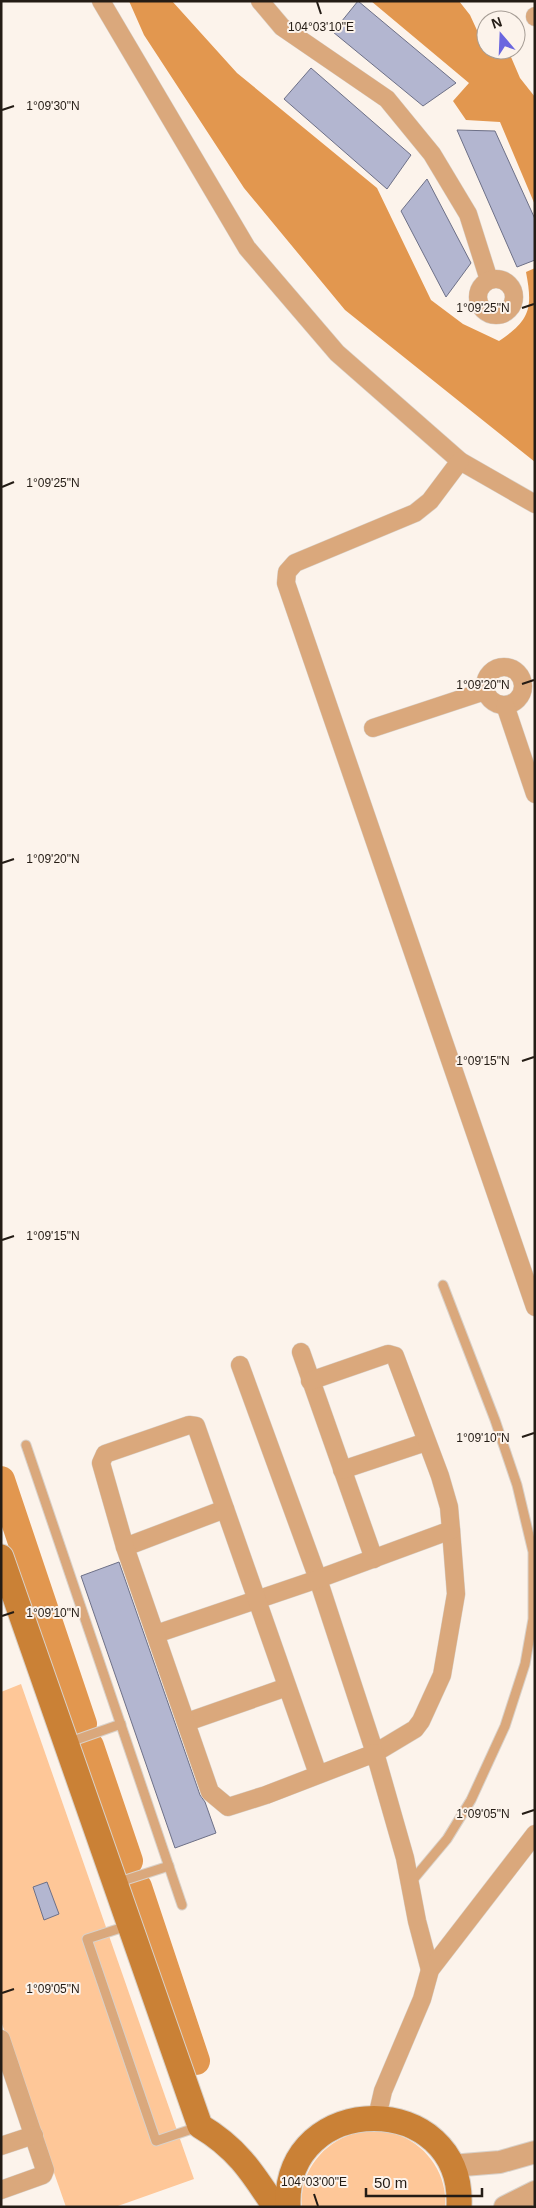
<svg xmlns="http://www.w3.org/2000/svg" width="536" height="2208" font-family="Arial,sans-serif">
<rect width="100%" height="100%" fill="#fcf3eb"/>
<g fill="#fec798">
<path d="M21 1684 194 2179 115 2207H66L1 2021V1692Z"/>
<path d="M374 2130C383 2132 393 2132 401 2136 428 2147 448 2176 445 2207H302C299 2176 319 2147 347 2136 355 2132 365 2132 374 2130Z"/>
</g>
<g fill="#e2974f">
<path d="M129 1H172L237 73 377 188 431 300 463 324 499 341C530 320 533 309 526 272L535 268V462L345 310 244 188 144 35Z"/>
<path d="M371 1H459L470 15 486 50H508L520 78 535 97V205L500 122 466 120 453 101 469 83Z"/>
</g>
<g fill="none" stroke-linecap="round" stroke-linejoin="round">
<g stroke="#e2974f" stroke-width="28">
<path d="M1 1480 83 1724"/>
<path d="M90 1746 129 1861"/>
<path d="M138 1887 196 2061"/>
</g>
</g>
<g fill="#b3b6d0" stroke="#6d7087">
<path d="M358 1 456 83 423 106 333 32Z"/>
<path d="M311 68 411 155 387 189 284 99Z"/>
<path d="M457 130 495 131 535 219V260L517 267Z"/>
<path d="M427 179 471 263 446 297 401 211Z"/>
<path d="M119 1562 200 1795 205 1802 216 1833 175 1848 81 1576Z"/>
<path d="M47 1882 59 1914 44 1920 33 1887Z"/>
</g>
<g fill="none" stroke-linecap="round" stroke-linejoin="round">
<g stroke="#d9d1c9" stroke-width="11">
<g id="service">
<path d="M26 1445 182 1905"/>
<path d="M67 1743 121 1724"/>
<path d="M411 1882 447 1839 471 1800 505 1726 525 1664 533 1619V1552L517 1485 495 1420 443 1285"/>
<path d="M116 1883 169 1866"/>
<path d="M127 1926 87 1939 156 2141 198 2127"/>
</g>
</g>
<g stroke="#d9d1c9" stroke-width="19">
<g id="minor">
<path d="M101 1 247 248 337 353 460 461 535 504"/>
<path d="M260 1 282 27 387 99 432 154 468 214 489 280"/>
<path d="M535 17V16"/>
<circle cx="496" cy="297" r="18"/>
<path d="M460 461 430 501 415 513 295 563 287 572 286 583 535 1307"/>
<circle cx="504" cy="686" r="19"/>
<path d="M505 705 535 794"/>
<path d="M373 728 485 691"/>
<path d="M301 1352 374 1559"/>
<path d="M240 1365 318 1579 375 1753 415 1729 421 1721 442 1675 456 1594 451 1530"/>
<path d="M342 1470 426 1442"/>
<path d="M125 1547 225 1509"/>
<path d="M156 1634 318 1579 451 1530 449 1507 440 1476 395 1356 388 1354 310 1381"/>
<path d="M187 1722 287 1687"/>
<path d="M318 1774 196 1426 189 1425 105 1454 101 1463 125 1547 210 1792 228 1807 266 1795 375 1753 405 1858 417 1921 430 1970"/>
<path d="M1 2039 45 2170 43 2175 1 2190"/>
<path d="M377 2117 383 2091 422 1999 430 1970 535 1834"/>
<path d="M1 2146 34 2135"/>
</g>
</g>
<g stroke="#d9d1c9" stroke-width="24">
<g id="tertiary">
<path d="M451 2166 500 2162 535 2152"/>
<path d="M505 2207 535 2192"/>
</g>
</g>
<g stroke="#d9d1c9" stroke-width="27">
<g id="secondary">
<path d="M1 1557 200 2126C237 2148 252 2172 275 2207"/>
<path d="M288 2207C283 2089 465 2089 459 2207"/>
</g>
</g>
<use href="#service" stroke="#daa87c" stroke-width="9"/>
<use href="#minor" stroke="#daa87c" stroke-width="18"/>
<use href="#tertiary" stroke="#daa87c" stroke-width="22"/>
<use href="#secondary" stroke="#ca8136" stroke-width="25"/>
</g>
<path fill="none" stroke="#241c15" stroke-width="2" d="M317 2 321 14M2 110 14 106M522 308 534 304M2 487 14 482M522 684 534 680M2 863 14 859M522 1061 534 1057M2 1240 14 1236M522 1437 534 1433M2 1616 14 1612M522 1814 534 1810M2 1993 14 1989M314 2194 318 2206"/>
<g font-size="12" text-anchor="middle" fill="#241c15" stroke="#fcf3eb" stroke-width="4" stroke-linejoin="round" paint-order="stroke">
<text x="321" y="31">104°03'10"E</text>
<text x="53" y="110">1°09'30"N</text>
<text x="483" y="312">1°09'25"N</text>
<text x="53" y="487">1°09'25"N</text>
<text x="483" y="689">1°09'20"N</text>
<text x="53" y="863">1°09'20"N</text>
<text x="483" y="1065">1°09'15"N</text>
<text x="53" y="1240">1°09'15"N</text>
<text x="483" y="1442">1°09'10"N</text>
<text x="53" y="1617">1°09'10"N</text>
<text x="483" y="1818">1°09'05"N</text>
<text x="53" y="1993">1°09'05"N</text>
<text x="314" y="2186">104°03'00"E</text>
</g>
<rect width="536" height="2208" fill="none" stroke="#241c15" stroke-width="5"/>
<g transform="translate(501 35) rotate(341)"><circle r="24" fill="#fcf3eb" stroke="#a69d95"/>
<path d="M0-4L9 19L0 12L-9 19Z" fill="#6a66df"/>
<text y="-8" font-size="14" font-weight="bold" text-anchor="middle" fill="#241c15">N</text>
</g>
<path d="M366 2188v8h116v-8" fill="none" stroke="#241c15" stroke-width="2.5"/>
<text x="374" y="2188" font-size="15" fill="#241c15" stroke="#fcf3eb" stroke-width="4" paint-order="stroke">50 m</text>
</svg>
